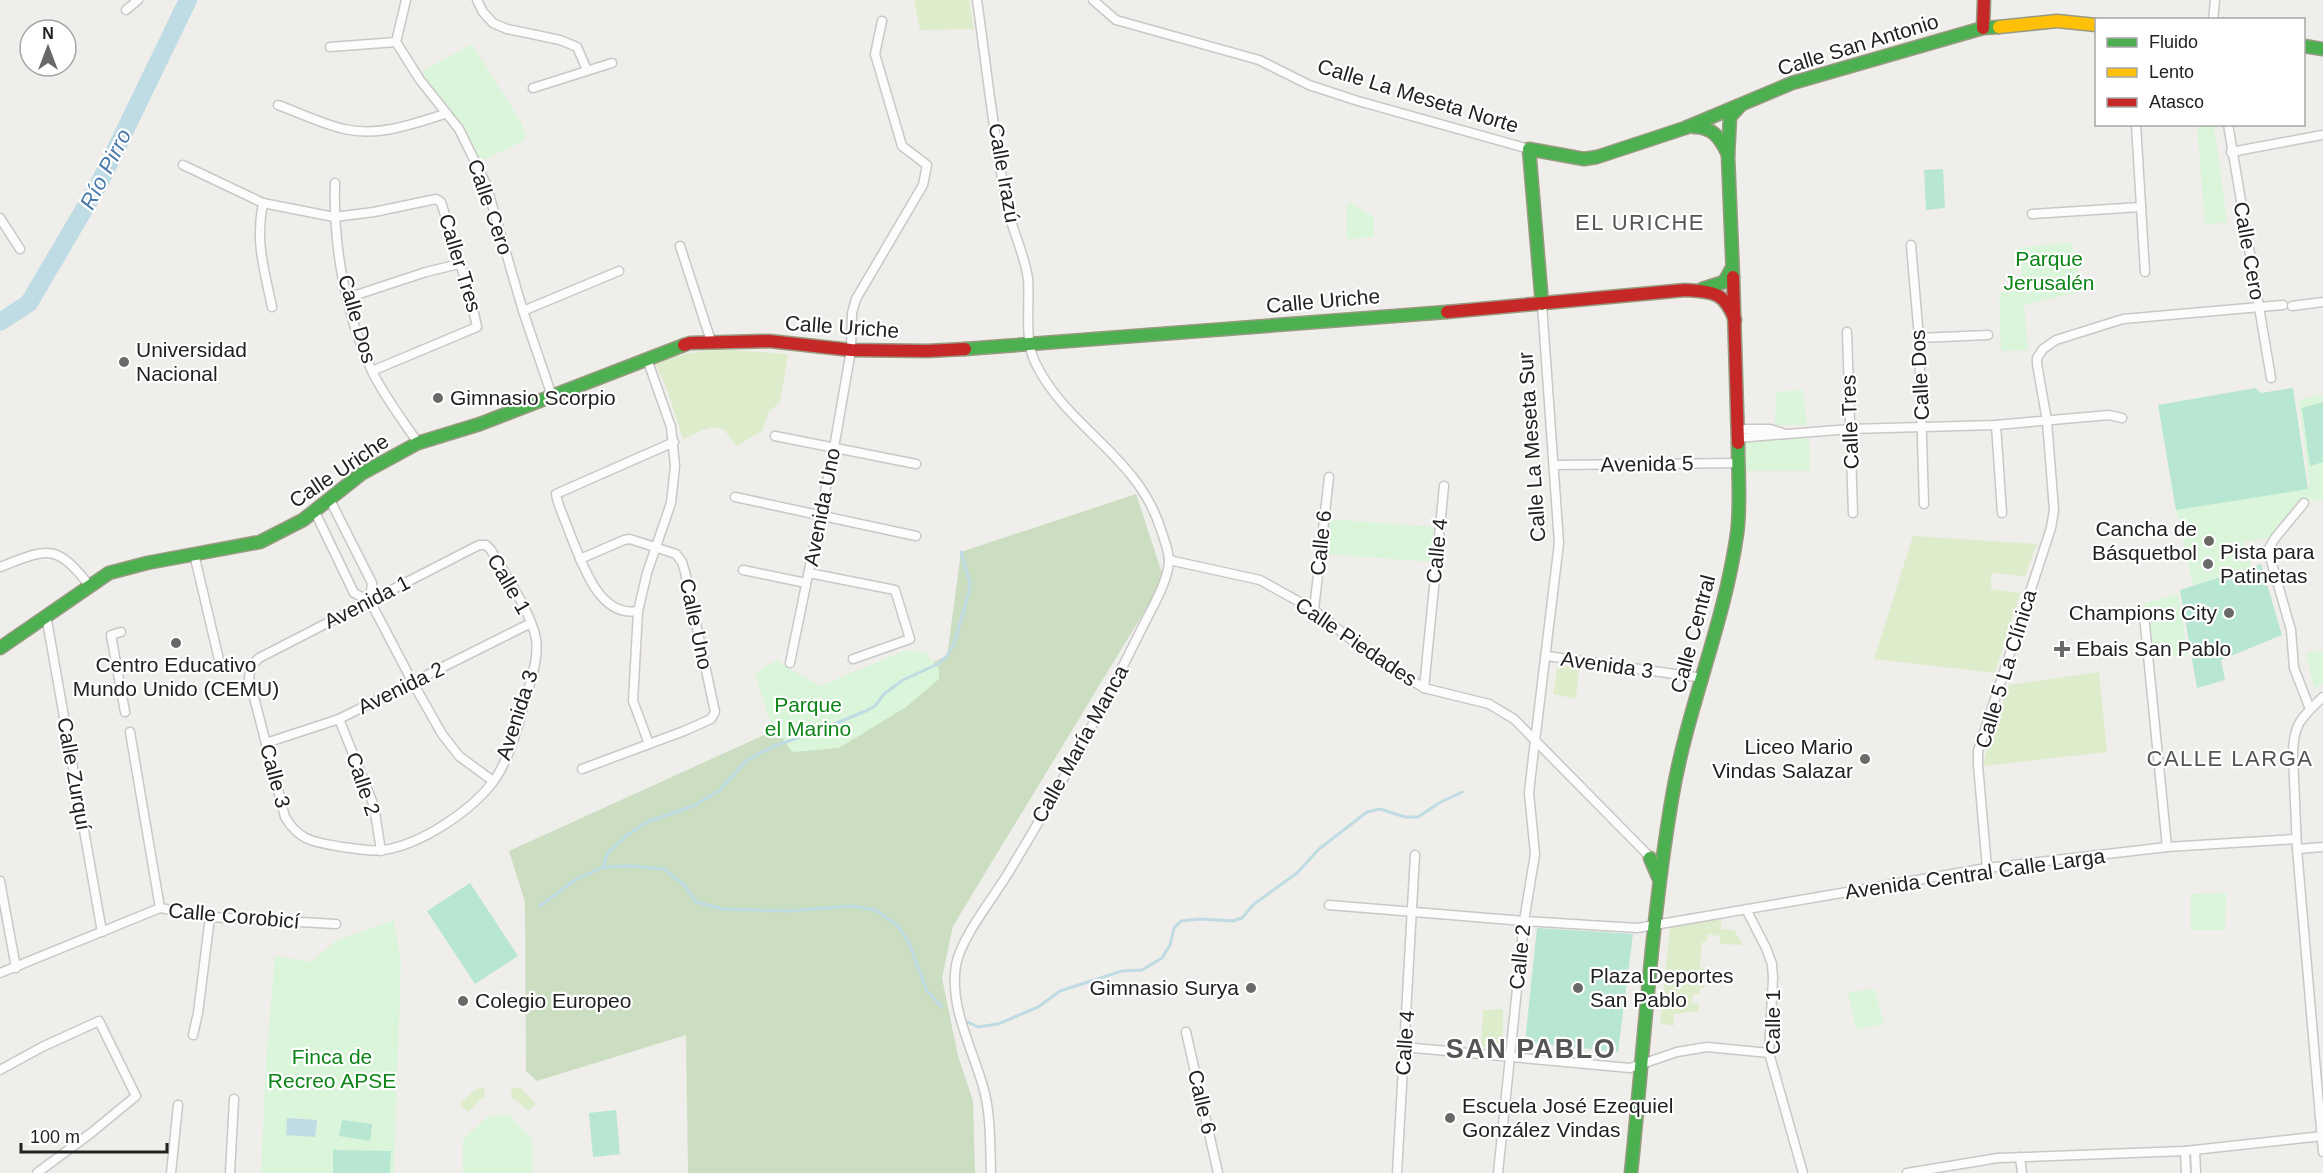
<svg xmlns="http://www.w3.org/2000/svg" width="2323" height="1173" font-family="Arial,sans-serif">
<rect width="100%" height="100%" fill="#f0eeeb"/>
<g fill="#ddeccb">
<path d="M914 0H969L974 29 920 30Z"/>
<path d="M718 349 788 354 780 402 768 413 762 431 737 446C732 442 729 436 725 431 714 421 694 435 683 439L667 389 655 364C675 354 696 352 718 349Z"/>
<path d="M1913 536 2037 544 2025 576 1991 573V589L2020 593 1995 673 1874 659Z"/>
<path d="M1558 665 1579 667 1576 699 1553 694Z"/>
<path d="M2099 672 2107 752 1983 766 1987 748 2009 685Z"/>
<path d="M1722 917 1720 929 1734 930 1743 945 1720 944V936L1707 934V942H1702L1700 968 1705 969 1704 988H1700L1699 994H1693L1692 1003 1699 1004 1698 1011 1674 1014V1026L1660 1023 1670 927 1674 925Z"/>
<path d="M1503 1009V1045L1500 1048 1481 1047 1483 1010Z"/>
<path d="M485 1088 484 1098 481 1099 468 1112 460 1104 476 1089Z"/>
<path d="M511 1088H521L536 1104 528 1111 516 1100 512 1099Z"/>
</g>
<path fill="#cbdec1" d="M1136 494 1164 579 953 926 942 978 958 1056 973 1101 975 1173H688L686 1035 537 1081 526 1071 525 902 509 851 773 731 947 656 961 552Z"/>
<g fill="#daf5da">
<path d="M472 44 521 122 526 135 522 142 483 160 476 157 419 73Z"/>
<path d="M2197 125H2214L2227 222 2205 225Z"/>
<path d="M1349 202 1374 217V237L1347 239V205Z"/>
<path d="M2071 242 2083 291 2024 305 2028 350 2001 351 1999 292 2023 289 2019 248Z"/>
<path d="M1803 390 1807 425H1775L1776 392Z"/>
<path d="M2323 394V499L2313 501 2311 499 2277 536 2243 542 2252 567 2193 585 2176 510 2310 487 2299 400Z"/>
<path d="M1809 437 1810 471H1743L1742 446 1748 440Z"/>
<path d="M1328 519 1434 527 1432 562 1325 554Z"/>
<path d="M2178 594 2188 655 2151 658 2147 617 2143 604Z"/>
<path d="M906 650 926 653 939 669V679L906 707 839 748 792 752 780 735 773 731 755 673 777 660 793 671 820 686Z"/>
<path d="M2323 650V683L2316 689 2312 681 2306 653Z"/>
<path d="M2226 893 2225 930H2191V894Z"/>
<path d="M394 920 401 963 394 1173H261L266 1063 275 956 311 962 336 941Z"/>
<path d="M1875 989 1884 1024 1856 1029 1848 992Z"/>
<path d="M509 1115 532 1139 533 1173H463V1140L488 1116Z"/>
</g>
<g fill="#b7e6d2">
<path d="M1943 169 1945 208 1926 210 1924 170Z"/>
<path d="M2256 388 2261 393 2293 388 2308 489 2176 510 2158 405Z"/>
<path d="M2323 402V462L2310 466 2302 408Z"/>
<path d="M2261 564 2282 635 2221 660 2225 680 2197 688 2180 590Z"/>
<path d="M470 883 518 956 475 984 427 911Z"/>
<path d="M1537 928 1633 934 1618 1052 1525 1042Z"/>
<path d="M616 1110 620 1154 593 1157 589 1113Z"/>
<path d="M342 1120 372 1124 370 1141 339 1136Z"/>
<path d="M333 1150 391 1151 390 1173H333Z"/>
</g>
<path fill="#bfdbe3" d="M287 1118 317 1120 315 1137 286 1135Z"/>
<g fill="none" stroke-linecap="round" stroke-linejoin="round">
<g stroke="#bfdbe3" stroke-width="3">
<path d="M604 867 631 866 664 869 684 885 696 902 723 909 786 911 852 906 875 910 897 925 909 943 927 991 942 1007"/>
<path d="M540 906 575 880 603 867 607 854 626 836 647 822 693 806 719 791 747 760 774 746 815 732 868 710 875 706 884 694 903 680 938 664 947 656 954 644 968 596 970 583 961 552"/>
<path d="M968 1022 978 1027 998 1024 1038 1007 1060 991 1122 971 1142 970 1162 958 1170 945 1174 928 1181 921 1201 919 1233 921 1242 918 1254 904 1297 873 1319 849 1367 812 1380 809 1405 817H1418L1439 803 1462 792"/>
</g>
<path stroke="#bfdbe3" stroke-width="18" d="M0 322 29 303 99 184 188 0"/>
<g stroke="#c9c8c7" stroke-width="11">
<g id="street">
<path d="M406 0 396 42 420 80 459 129 486 184 523 311 552 396"/>
<path d="M477 0 483 12 493 23 507 29 560 40 577 47 587 70"/>
<path d="M977 0C987 70 994 141 1008 210 1013 233 1025 255 1028 279 1030 303 1024 340 1035 362 1066 428 1138 455 1161 530 1164 539 1169 551 1169 561 1168 583 1149 613 1140 632 1100 713 1057 793 1010 870 995 896 961 937 956 965 949 1008 973 1049 984 1090 991 1116 990 1146 991 1173"/>
<path d="M1093 0 1116 20 1259 60 1309 85 1358 101 1529 149"/>
<path d="M126 10 138 0"/>
<path d="M2213 20 2215 0"/>
<path d="M330 47 396 42"/>
<path d="M533 88 612 63"/>
<path d="M278 105C300 113 322 124 344 129 379 137 413 124 445 114"/>
<path d="M2136 124 2145 272"/>
<path d="M2228 124 2271 378"/>
<path d="M2231 152 2322 135"/>
<path d="M183 165 263 203 334 217 374 212 436 199 441 202 470 295 477 327 372 371"/>
<path d="M335 183C333 245 345 312 371 369 383 395 402 419 418 443"/>
<path d="M263 203C255 242 264 268 272 307"/>
<path d="M2032 214 2141 207"/>
<path d="M0 218 20 249"/>
<path d="M1911 245 1919 338 1924 504"/>
<path d="M680 246 711 341"/>
<path d="M347 298 426 272 459 264"/>
<path d="M2292 306 2323 302"/>
<path d="M523 311 619 271"/>
<path d="M1847 332 1853 513"/>
<path d="M1919 338 1988 335"/>
<path d="M647 359 671 427 675 466 671 503 647 573 638 611 633 701 649 744"/>
<path d="M1996 425 2002 513"/>
<path d="M1737 429H1770L1783 433"/>
<path d="M775 436 916 464"/>
<path d="M1737 438 1850 429 1996 425 2109 415 2122 418"/>
<path d="M1555 465 1738 463"/>
<path d="M735 497 916 536"/>
<path d="M330 500 372 583 370 601 413 683 442 734 459 756 493 781"/>
<path d="M2304 503 2275 538 2268 550 2291 630 2294 668 2310 709"/>
<path d="M315 512 354 593 370 601"/>
<path d="M479 545H486L491 550C504 573 532 614 536 639 539 660 530 682 525 701 518 727 509 760 493 782 470 812 420 845 383 850 370 852 354 848 342 847 315 842 300 842 285 817L249 678 251 666 259 658Z"/>
<path d="M194 554 220 664"/>
<path d="M580 559 624 540 630 539 676 554 682 562 685 572 715 712 711 719 684 731 582 769"/>
<path d="M1169 560 1260 580 1314 610 1368 653 1424 688 1489 704 1514 719 1653 860"/>
<path d="M0 567C47 549 55 542 89 585"/>
<path d="M743 570 806 583"/>
<path d="M809 573 895 590 910 639 853 659"/>
<path d="M1314 610 1329 477"/>
<path d="M638 611C598 618 582 562 570 534 566 521 558 507 556 494L674 442"/>
<path d="M46 615 102 932"/>
<path d="M2144 615 2167 847"/>
<path d="M121 632 111 635 125 712"/>
<path d="M1547 656 1703 678"/>
<path d="M790 663 834 448 851 350 852 313 856 299 923 185 927 165 902 146 875 54 882 21"/>
<path d="M1424 688 1444 486"/>
<path d="M2323 697C2301 718 2293 724 2293 755L2297 849 2323 1152"/>
<path d="M339 719 374 806 381 851"/>
<path d="M130 732 160 908"/>
<path d="M266 743 339 719 531 623"/>
<path d="M2297 849 2323 847"/>
<path d="M1987 868 1978 765V751L2051 528 2054 510 2047 421 2037 364V358L2043 349 2056 340 2123 319 2283 305"/>
<path d="M0 881 16 968"/>
<path d="M1329 905 1524 921 1637 928 1987 868 2167 847 2296 839"/>
<path d="M1746 909 1766 948 1772 964 1773 978 1769 1053 1803 1173"/>
<path d="M0 973 160 908 210 917 336 924"/>
<path d="M1186 1032 1218 1173"/>
<path d="M193 1035 198 1013 210 917"/>
<path d="M1404 1047 1630 1068 1677 1052 1707 1047 1769 1053"/>
<path d="M0 1070 42 1047 99 1021 136 1096 91 1133 37 1173"/>
<path d="M2195 1150 2196 1173"/>
<path d="M2185 1151 2186 1173"/>
<path d="M2020 1157 2022 1173"/>
<path d="M171 1173 178 1105"/>
<path d="M230 1173 234 1099"/>
<path d="M1397 1173 1415 855"/>
<path d="M1498 1173 1524 921 1535 854 1529 793 1532 766 1559 543 1542 304"/>
<path d="M1907 1173 1998 1158 2185 1151 2323 1136"/>
</g>
</g>
<g stroke="#999a82" stroke-width="15">
<g id="fast">
<path d="M2304 46 2323 49"/>
<path d="M1694 127C1713 127 1720 138 1728 154"/>
<path d="M1733 277 1728 156 1730 117 1740 106"/>
<path d="M1702 289 1724 282 1732 268"/>
<path d="M1542 304 1529 149 1584 159 1597 157 1685 128 1792 83 1983 28 1999 27"/>
<path d="M965 349 1447 312"/>
<path d="M0 648 109 573 147 563 260 542 303 520 361 474 418 443 480 424 684 345"/>
<path d="M1650 858 1659 879"/>
<path d="M1631 1173C1644 1048 1651 922 1672 798 1687 708 1724 625 1737 534 1741 504 1738 473 1738 443"/>
</g>
</g>
<g stroke="#999a82" stroke-width="15">
<path id="slow" d="M1999 27 2057 21 2096 25"/>
</g>
<g stroke="#999a82" stroke-width="15">
<g id="jam">
<path d="M1983 28 1984 0"/>
<path d="M1733 277 1738 443"/>
<path d="M1447 312 1685 290C1713 292 1724 291 1735 320"/>
<path d="M684 345 690 343 769 341 851 350 927 351 965 349"/>
</g>
</g>
<use href="#street" stroke="#fdfcfc" stroke-width="8"/>
<use href="#fast" stroke="#4caf50" stroke-width="12"/>
<use href="#slow" stroke="#ffc107" stroke-width="12"/>
<use href="#jam" stroke="#c62828" stroke-width="12"/>
</g>
<g fill="#6a6968" stroke="#fff" stroke-width="2">
<circle cx="124" cy="362" r="6"/>
<circle cx="438" cy="398" r="6"/>
<circle cx="2209" cy="541" r="6"/>
<circle cx="2208" cy="564" r="6"/>
<circle cx="2229" cy="613" r="6"/>
<circle cx="176" cy="643" r="6"/>
<path d="M2059 640h6v6h6v6h-6v6h-6v-6h-6v-6h6z"/>
<circle cx="1865" cy="759" r="6"/>
<circle cx="1251" cy="988" r="6"/>
<circle cx="1578" cy="988" r="6"/>
<circle cx="463" cy="1001" r="6"/>
<circle cx="1450" cy="1118" r="6"/>
</g>
<g text-anchor="middle" stroke-width="4.5" stroke-linejoin="round" paint-order="stroke">
<g font-size="21" fill="#222" stroke="#fff">
<text transform="translate(1858 45) rotate(-17)" y="7">Calle San Antonio</text>
<text transform="translate(1418 96) rotate(17)" y="7">Calle La Meseta Norte</text>
<text transform="translate(1004 173) rotate(80)" y="7">Calle Irazú</text>
<text transform="translate(490 207) rotate(71)" y="7">Calle Cero</text>
<text transform="translate(2249 251) rotate(80)" y="7">Calle Cero</text>
<text transform="translate(460 263) rotate(73)" y="7">Caller Tres</text>
<text transform="translate(1323 301) rotate(-5)" y="7">Calle Uriche</text>
<text transform="translate(357 319) rotate(74)" y="7">Calle Dos</text>
<text transform="translate(842 327) rotate(4)" y="7">Calle Uriche</text>
<text transform="translate(1920 375) rotate(-93)" y="7">Calle Dos</text>
<text transform="translate(1850 422) rotate(-92)" y="7">Calle Tres</text>
<text transform="translate(1532 447) rotate(-94)" y="7">Calle La Meseta Sur</text>
<text transform="translate(1647 464) rotate(-1)" y="7">Avenida 5</text>
<text transform="translate(339 471) rotate(-34)" y="7">Calle Uriche</text>
<text transform="translate(822 507) rotate(-79)" y="7">Avenida Uno</text>
<text transform="translate(1321 543) rotate(-84)" y="7">Calle 6</text>
<text transform="translate(1437 551) rotate(-84)" y="7">Calle 4</text>
<text transform="translate(509 584) rotate(60)" y="7">Calle 1</text>
<text transform="translate(367 602) rotate(-27)" y="7">Avenida 1</text>
<text transform="translate(696 624) rotate(78)" y="7">Calle Uno</text>
<text transform="translate(1693 634) rotate(-75)" y="7">Calle Central</text>
<text transform="translate(1356 642) rotate(34)" y="7">Calle Piedades</text>
<text transform="translate(1607 665) rotate(8)" y="7">Avenida 3</text>
<text transform="translate(2006 669) rotate(-73)" y="7">Calle 5 La Clínica</text>
<text transform="translate(401 688) rotate(-26)" y="7">Avenida 2</text>
<text transform="translate(517 715) rotate(-72)" y="7">Avenida 3</text>
<text transform="translate(1080 744) rotate(-61)" y="7">Calle María Manca</text>
<text transform="translate(74 774) rotate(80)" y="7">Calle Zurquí</text>
<text transform="translate(275 776) rotate(75)" y="7">Calle 3</text>
<text transform="translate(363 784) rotate(71)" y="7">Calle 2</text>
<text transform="translate(1975 874) rotate(-8)" y="7">Avenida Central Calle Larga</text>
<text transform="translate(234 916) rotate(5)" y="7">Calle Corobicí</text>
<text transform="translate(1520 957) rotate(-84)" y="7">Calle 2</text>
<text transform="translate(1773 1022) rotate(-90)" y="7">Calle 1</text>
<text transform="translate(1405 1043) rotate(-86)" y="7">Calle 4</text>
<text transform="translate(1202 1102) rotate(77)" y="7">Calle 6</text>
</g>
<g font-size="21" fill="#0c8416" stroke="#fff">
<text x="2049" y="266">Parque<tspan x="2049" dy="24">Jerusalén</tspan></text>
<text x="808" y="712">Parque<tspan x="808" dy="24">el Marino</tspan></text>
<text x="332" y="1064">Finca de<tspan x="332" dy="24">Recreo APSE</tspan></text>
</g>
<g font-size="21" fill="#222" stroke="#fff" text-anchor="start">
<text x="136" y="357">Universidad<tspan x="136" dy="24">Nacional</tspan></text>
<text x="450" y="405">Gimnasio Scorpio</text>
<text x="2197" y="536" text-anchor="end">Cancha de<tspan x="2197" dy="24">Básquetbol</tspan></text>
<text x="2220" y="559">Pista para<tspan x="2220" dy="24">Patinetas</tspan></text>
<text x="2217" y="620" text-anchor="end">Champions City</text>
<text x="2076" y="656">Ebais San Pablo</text>
<text x="176" y="672" text-anchor="middle">Centro Educativo<tspan x="176" dy="24">Mundo Unido (CEMU)</tspan></text>
<text x="1853" y="754" text-anchor="end">Liceo Mario<tspan x="1853" dy="24">Vindas Salazar</tspan></text>
<text x="1590" y="983">Plaza Deportes<tspan x="1590" dy="24">San Pablo</tspan></text>
<text x="1239" y="995" text-anchor="end">Gimnasio Surya</text>
<text x="475" y="1008">Colegio Europeo</text>
<text x="1462" y="1113">Escuela José Ezequiel<tspan x="1462" dy="24">González Vindas</tspan></text>
</g>
<g font-size="22" font-style="italic" fill="#4a7aab" stroke="#fff">
<text transform="translate(105 169) rotate(-63)" y="8">Río Pirro</text>
</g>
<g font-size="22" letter-spacing="1.5" fill="#555" stroke="#fff">
<text x="1640" y="230">EL URICHE</text>
<text x="2230" y="766">CALLE LARGA</text>
</g>
<g font-size="27" font-weight="bold" letter-spacing="1.5" fill="#555" stroke="#fff">
<text x="1531" y="1058">SAN PABLO</text>
</g>
</g>
<rect x="2095" y="18" width="210" height="108" fill="#ffffff" stroke="#a7a7a7" stroke-width="1.5"/>
<rect x="2107" y="38" width="30" height="9" fill="#4caf50" stroke="#a7a7a7" stroke-width="1.5"/>
<text x="2149" y="48" font-size="18" fill="#222222">Fluido</text>
<rect x="2107" y="68" width="30" height="9" fill="#ffc107" stroke="#a7a7a7" stroke-width="1.5"/>
<text x="2149" y="78" font-size="18" fill="#222222">Lento</text>
<rect x="2107" y="98" width="30" height="9" fill="#c62828" stroke="#a7a7a7" stroke-width="1.5"/>
<text x="2149" y="108" font-size="18" fill="#222222">Atasco</text>
<g transform="translate(48 48)"><circle r="28" fill="#ffffff" stroke="#a7a7a7" stroke-width="1.5"/>
<path d="M0-4.5L10 22L0 15L-10 22Z" fill="#6a6968"/>
<text y="-9" font-size="16" font-weight="bold" text-anchor="middle" fill="#222222">N</text>
</g>
<path d="M21 1143v9h146v-9" fill="none" stroke="#222222" stroke-width="3"/>
<text x="30" y="1143" font-size="18" fill="#222222" stroke="#ffffff" stroke-width="4.5" paint-order="stroke">100 m</text>
</svg>
